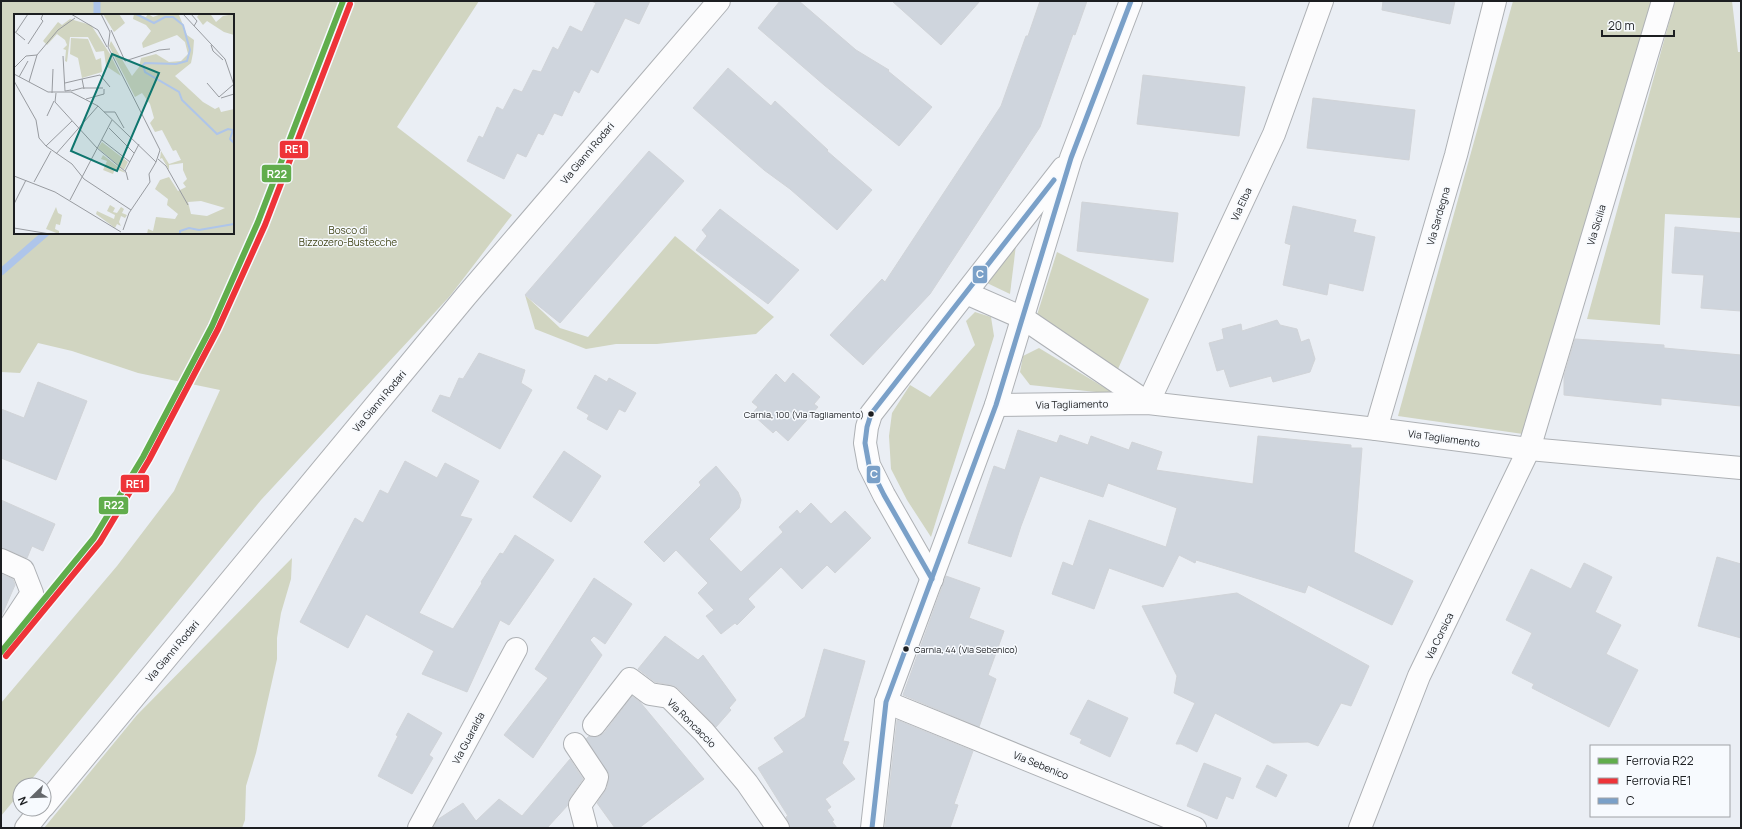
<svg xmlns="http://www.w3.org/2000/svg" width="1742" height="829" font-family="Manrope,sans-serif">
<rect width="100%" height="100%" fill="#eaeef4"/>
<g fill="#d1d5c1" fill-rule="evenodd">
<path d="M1 1H479L397 127 512 215 450 296 261 500 27 785H20V793L1 816V703L117 566 174 491 220 390 138 373 72 351 38 343 20 373 1 372ZM15 15H233V233H15Z"/>
<path d="M1513 1H1656L1523 434 1398 416Z"/>
<path d="M1675 1H1732L1738 52H1741V218L1665 214 1660 325 1587 319Z"/>
<path d="M675 236 774 317 756 334 657 344H616L586 349 535 329 525 295 560 328 588 337Z"/>
<path d="M1016 245 1010 294 987 283Z"/>
<path d="M1057 252 1149 299 1118 369 1037 315Z"/>
<path d="M975 312 991 317 994 336 931 537 907 500 891 469 889 436 892 413 910 385 930 397 975 345 966 321Z"/>
<path d="M1039 348 1115 394 1030 385 1020 372 1023 356Z"/>
<path d="M292 558 291 579 281 613 277 638V659L256 753 246 786 245 820 242 828H44L137 715Z"/>
</g>
<g fill="none" stroke-linecap="round" stroke-linejoin="round">
<g stroke="#aec5ea" stroke-width="7">
<path d="M97 15V1"/>
<path d="M1 272 46 233"/>
</g>
</g>
<g fill="#cfd5dd" stroke="#d1d4d8">
<path d="M591 1H650L639 24 625 18 598 73 591 69 579 93 574 90 562 116 554 113 543 135 538 133 526 157 517 153 504 179 467 161 479 136 483 138 497 107 503 110 514 89 522 92 533 70 541 72 553 47 558 50 570 26 582 32 596 3Z"/>
<path d="M780 1H799L856 50 889 70 888 71 932 107 899 146 824 85 758 28Z"/>
<path d="M892 1H980L941 45Z"/>
<path d="M1040 1H1087L1075 35 1073 34 1040 127 930 294 863 365 830 335 882 279 885 282 1001 106 1026 36H1028Z"/>
<path d="M1383 1H1455L1450 24 1382 10Z"/>
<path d="M728 68 771 106 775 101 828 150 827 151 872 190 837 230 790 189 764 170 693 108Z"/>
<path d="M1143 75 1245 87 1239 136 1137 124Z"/>
<path d="M1313 98 1415 110 1409 160 1307 148Z"/>
<path d="M649 151 684 181 560 323 525 295Z"/>
<path d="M1082 202 1178 213 1173 262 1077 251Z"/>
<path d="M1293 206 1356 220 1353 232 1375 237 1363 291 1329 283 1327 295 1283 285 1291 245 1285 243Z"/>
<path d="M720 209 799 270 768 304 696 250 707 236 702 230Z"/>
<path d="M1675 227 1741 233V311L1701 308 1704 275 1672 273Z"/>
<path d="M1277 320 1280 325 1297 329 1301 342 1309 339 1315 359 1310 372 1273 382 1271 376 1230 387 1224 369 1217 371 1209 343 1224 339 1222 329 1241 324 1242 331Z"/>
<path d="M1575 339 1664 345V348L1741 355V406L1661 398V405L1564 395V376Z"/>
<path d="M479 353 525 370 521 383 532 390 500 449 432 411 440 395 450 398 459 378 463 379Z"/>
<path d="M793 373 820 397 814 404 818 407 788 441 776 430 773 433 752 414 758 407 752 402 776 374 785 383Z"/>
<path d="M595 375 607 382 609 378 636 393 625 412 619 409 607 430 587 419 589 415 577 408Z"/>
<path d="M38 382 87 401 56 480 1 458V409L24 418Z"/>
<path d="M1018 430 1057 443 1060 435 1088 445 1091 436 1129 450 1132 442 1162 452 1156 470 1253 484 1258 436 1351 445V448H1362L1354 552 1413 581 1392 625 1308 585 1305 593 1196 560 1195 563 1179 555 1163 587 1109 568 1094 609 1052 594 1063 562 1073 566 1089 520 1166 547 1177 508 1108 483 1103 497 1040 476 1021 526 1011 557 968 543 994 466 1005 470Z"/>
<path d="M564 451 601 476 571 522 533 497Z"/>
<path d="M405 461 437 478 445 463 479 481 460 516 472 519 419 613 453 629 482 583 481 582 500 553 503 554 515 535 554 560 509 625 500 620 467 692 422 674 434 651 366 614 348 648 300 622 355 518 363 523 380 490 388 494Z"/>
<path d="M716 466 738 492 741 500 739 508 709 539 741 572 783 532 779 527 797 510 800 514 811 503 831 524 845 511 871 538 835 573 827 565 802 589 781 567 748 599 755 607 737 625 735 623 721 634 706 616 714 610 698 593 708 583 676 550 664 562 644 542 701 485 699 482Z"/>
<path d="M1 500 55 524 43 551 32 546 27 558 1 548Z"/>
<path d="M1717 557 1741 564V638L1698 626Z"/>
<path d="M1584 563 1612 577 1595 612 1621 625 1606 654 1638 670 1609 727 1532 688 1534 684 1512 673 1532 633 1506 620 1531 569 1571 589Z"/>
<path d="M1 574 13 579 15 585 1 617Z"/>
<path d="M946 576 980 588 969 618 1004 631 988 675 996 679 979 727 903 695Z"/>
<path d="M594 578 632 604 605 644 594 636 590 640 602 655 533 758 504 735 548 678 535 669Z"/>
<path d="M1237 593 1369 666 1351 706 1341 703 1318 746 1308 742 1273 743 1215 713 1197 752 1181 744H1176L1195 703 1174 693 1177 676 1142 606Z"/>
<path d="M665 636 698 660 703 655 736 700 729 708 731 710 716 727 678 688 671 685 655 682 638 669Z"/>
<path d="M824 649 865 661 843 741 849 742 842 763 855 779 825 799 831 807 827 810 834 820 832 821 837 828H790L786 817 788 816 758 768 784 752 774 738 805 717Z"/>
<path d="M632 696 640 702 704 779 639 828H615L597 803 607 788 609 775 586 739 589 736 598 737 604 733Z"/>
<path d="M1088 700 1128 718 1110 757 1080 743 1082 739 1070 734Z"/>
<path d="M408 713 442 733 429 755 433 758 412 794 378 776 398 736 396 735Z"/>
<path d="M897 720 973 751 954 804 958 805 950 828H885Z"/>
<path d="M570 759 583 779 570 798 568 805 547 828H433L437 820 463 803 476 821 499 799 522 816Z"/>
<path d="M1204 763 1241 778 1233 799 1226 796 1217 819 1187 806Z"/>
<path d="M1267 765 1287 775 1276 797 1256 787Z"/>
</g>
<g fill="none" stroke-linecap="round" stroke-linejoin="round">
<g stroke="#aeb1b5" stroke-width="24">
<g id="minor">
<path d="M966 293 1023 318 1148 403"/>
<path d="M1148 403 1274 134 1322 1"/>
<path d="M996 405 1148 403 1376 429 1529 449 1741 468"/>
<path d="M1376 429 1456 155 1495 1"/>
<path d="M1 560 23 570 32 593 1 640"/>
<path d="M932 579 884 495 869 465 865 443 867 427 871 414 1063 168"/>
<path d="M886 702 1195 828"/>
<path d="M594 725 630 679 650 694 669 697 704 732 747 783 778 828"/>
<path d="M575 744 597 777 595 784 580 805 586 828"/>
<path d="M44 806 466 296 719 1"/>
<path d="M26 828 41 809"/>
<path d="M419 828 516 649"/>
<path d="M872 828 886 702 996 405 1071 158 1131 1"/>
<path d="M1360 828 1419 676 1529 449 1663 1"/>
</g>
</g>
<use href="#minor" stroke="#fcfcfd" stroke-width="22"/>
<g stroke="#f7fafe" stroke-width="8">
<g id="bus-1">
<path d="M932 579 884 495 869 465 865 443 867 427 871 414 1054 180"/>
<path d="M872 828 886 702 996 405 1071 158 1131 1"/>
</g>
</g>
<use href="#bus-1" stroke="#7aa0c8" stroke-width="5"/>
<g stroke="#f7fafe" stroke-width="9">
<path id="rail-1" d="M1 652 94 538 143 457 212 326 258 222 343 1"/>
</g>
<g stroke="#f7fafe" stroke-width="9">
<path id="rail-2" d="M6 656 100 542 149 460 218 329 265 225 350 4"/>
</g>
<use href="#rail-1" stroke="#61ad4c" stroke-width="6"/>
<use href="#rail-2" stroke="#ee3338" stroke-width="6"/>
</g>
<g fill="#1c1e21" stroke="#f7fafe" stroke-width="1.5">
<circle cx="871" cy="414" r="3.5"/>
<circle cx="906" cy="649" r="3.5"/>
</g>
<g text-anchor="middle" stroke-width="3" stroke-linejoin="round" paint-order="stroke">
<g font-size="9" fill="#1c1e21" stroke="#f7fafe" text-anchor="end">
<text x="864" y="418">Carnia, 100 (Via Tagliamento)</text>
<text x="914" y="653" text-anchor="start">Carnia, 44 (Via Sebenico)</text>
</g>
<g font-size="10" fill="#1c1e21" stroke="#f7fafe">
<text transform="translate(587 153) rotate(-50)" y="4">Via Gianni Rodari</text>
<text transform="translate(1241 204) rotate(-65)" y="4">Via Elba</text>
<text transform="translate(1438 216) rotate(-74)" y="4">Via Sardegna</text>
<text transform="translate(1596 225) rotate(-73)" y="4">Via Sicilia</text>
<text transform="translate(379 401) rotate(-50)" y="4">Via Gianni Rodari</text>
<text transform="translate(1072 404) rotate(-1)" y="4">Via Tagliamento</text>
<text transform="translate(1444 438) rotate(8)" y="4">Via Tagliamento</text>
<text transform="translate(1439 636) rotate(-64)" y="4">Via Corsica</text>
<text transform="translate(172 651) rotate(-50)" y="4">Via Gianni Rodari</text>
<text transform="translate(692 723) rotate(45)" y="4">Via Roncaccio</text>
<text transform="translate(468 738) rotate(-62)" y="4">Via Guaralda</text>
<text transform="translate(1041 765) rotate(22)" y="4">Via Sebenico</text>
</g>
<g font-size="10" fill="#43471a" stroke="#f7fafe">
<text x="348" y="234">Bosco di<tspan x="348" dy="12">Bizzozero-Bustecche</tspan></text>
</g>
</g>
<g transform="translate(14 14)">
<rect width="220" height="220" fill="#eaeef4"/>
<path d="M89 0H105L111 9 100 18ZM120 0 132 3 134 0 139 3 147 0 165 1 173 21 180 26 179 39 177 49 161 62 189 88 201 95 205 93 207 98 220 95V220H133L134 215 139 217 142 203 161 205 164 200 153 191 154 185 141 175 146 166 155 163 164 177 172 173 169 169 173 165 169 156V149L155 151V156L148 144 146 145 147 137 155 150 167 146 162 136 159 137 148 116 141 118 136 109 140 104 136 90 128 79 121 83 95 32 97 27 118 62 125 53 127 44 142 40 155 48 167 47 174 40 171 28 163 21 129 34 128 29 137 17 132 11 119 5ZM187 187 211 194 193 202 177 200 174 188ZM185 0 197 1 202 8 209 2 220 0V21L210 18 193 7 189 11 183 3ZM56 5 77 11 96 40 107 62 92 52 90 37 82 38 74 23H56L53 48 51 47 52 36 49 35 53 31 51 26 43 20 33 31 29 27 44 8 48 11ZM57 24 74 25 82 46 87 44 88 58 68 64 64 44 56 40ZM88 128 114 148 110 156 84 134ZM89 141 112 159 101 155 99 160 89 156 93 147 87 145ZM96 191 101 194 99 198 103 199 107 193 110 195 108 199 113 201 111 204 107 202 105 208 107 212 103 210 101 214 82 200 83 197 100 205 101 201 93 197ZM42 193 44 199 48 201 46 211 42 210 41 215 45 217V220L32 215Z" fill="#d1d5c1" fill-rule="evenodd"/>
<path fill="none" stroke="#aec5ea" stroke-width="2" d="M122 0 140 9 151 3H159L169 11 176 36 173 47 162 50 131 49 129 51 131 58 165 78 168 86 203 120 214 115 219 116 216 125 220 129M166 220V217L175 214 185 216 220 210"/>
<path fill="none" stroke="#989ba0" stroke-width="1" d="M57 0 84 16 93 33M87 0 96 18 94 33 146 136 142 148M169 0 211 45 220 71M177 0 183 7 180 12M97 16 111 47 145 36 156 35M0 17 11 26M2 18 14 0M14 30 29 7 27 5 29 0M197 31 199 37 209 46M23 41 44 16 61 4M49 42 51 77 57 76M0 54 12 42 23 41M0 60 34 78H57L84 92 142 148 135 160 136 168 115 199 109 216M5 63 14 47M0 67 22 106 25 124 32 132 58 150 70 165 117 196M15 68 23 41M51 69 68 65M193 69 205 83 220 70M70 75 68 65 86 61 96 73M57 77 68 74H89M38 79 39 55M42 79 41 88 83 134 112 158 114 166M207 84 220 80M72 85 90 80V75M90 98H101L110 114M33 102 40 87M95 114 120 139M88 126 116 148M32 132 58 107M42 140 84 92M144 145 152 152 174 191M111 157 125 130M0 162 41 178 107 218M20 168 37 137M56 186 98 106M0 190 12 166M0 214 36 220"/>
<path fill="#0f766e" fill-opacity="0.15" stroke="#0f766e" stroke-width="2" d="M98 40 145 59 103 157 57 137Z"/>
<rect width="220" height="220" fill="none" stroke="#1c1e21" stroke-width="2"/>
</g>
<g stroke="#f7fafe" stroke-width="1.5">
<rect x="279" y="140" width="30" height="19" rx="4" fill="#ee3338"/>
<rect x="261" y="164" width="31" height="19" rx="4" fill="#61ad4c"/>
<rect x="972" y="265" width="16" height="19" rx="4" fill="#7aa0c8"/>
<rect x="866" y="465" width="15" height="19" rx="4" fill="#7aa0c8"/>
<rect x="120" y="474" width="30" height="19" rx="4" fill="#ee3338"/>
<rect x="98" y="496" width="31" height="19" rx="4" fill="#61ad4c"/>
</g>
<g font-size="11" text-anchor="middle" font-weight="bold" fill="#fff">
<text x="294" y="153">RE1</text>
<text x="277" y="178">R22</text>
<text x="980" y="278">C</text>
<text x="874" y="478">C</text>
<text x="135" y="488">RE1</text>
<text x="114" y="509">R22</text>
</g>
<rect width="1742" height="829" fill="none" stroke="#1c1e21" stroke-width="4"/>
<rect x="1590" y="745" width="140" height="72" fill="#f7fafe" stroke="#9fa2a6"/>
<rect x="1598" y="758" width="20" height="6" fill="#61ad4c" stroke="#9fa2a6"/>
<text x="1626" y="765" font-size="12" fill="#1c1e21">Ferrovia R22</text>
<rect x="1598" y="778" width="20" height="6" fill="#ee3338" stroke="#9fa2a6"/>
<text x="1626" y="785" font-size="12" fill="#1c1e21">Ferrovia RE1</text>
<rect x="1598" y="798" width="20" height="6" fill="#7aa0c8" stroke="#9fa2a6"/>
<text x="1626" y="805" font-size="12" fill="#1c1e21">C</text>
<g transform="translate(32 797) rotate(247)"><circle r="19" fill="#f7fafe" stroke="#9fa2a6"/>
<path d="M0-3L7 15L0 10L-7 15Z" fill="#64676b"/>
<text y="-6" font-size="11" font-weight="bold" text-anchor="middle" fill="#1c1e21">N</text>
</g>
<path d="M1602 30v6h72v-6" fill="none" stroke="#1c1e21" stroke-width="2"/>
<text x="1608" y="30" font-size="12" fill="#1c1e21" stroke="#f7fafe" stroke-width="3" paint-order="stroke">20 m</text>
</svg>
